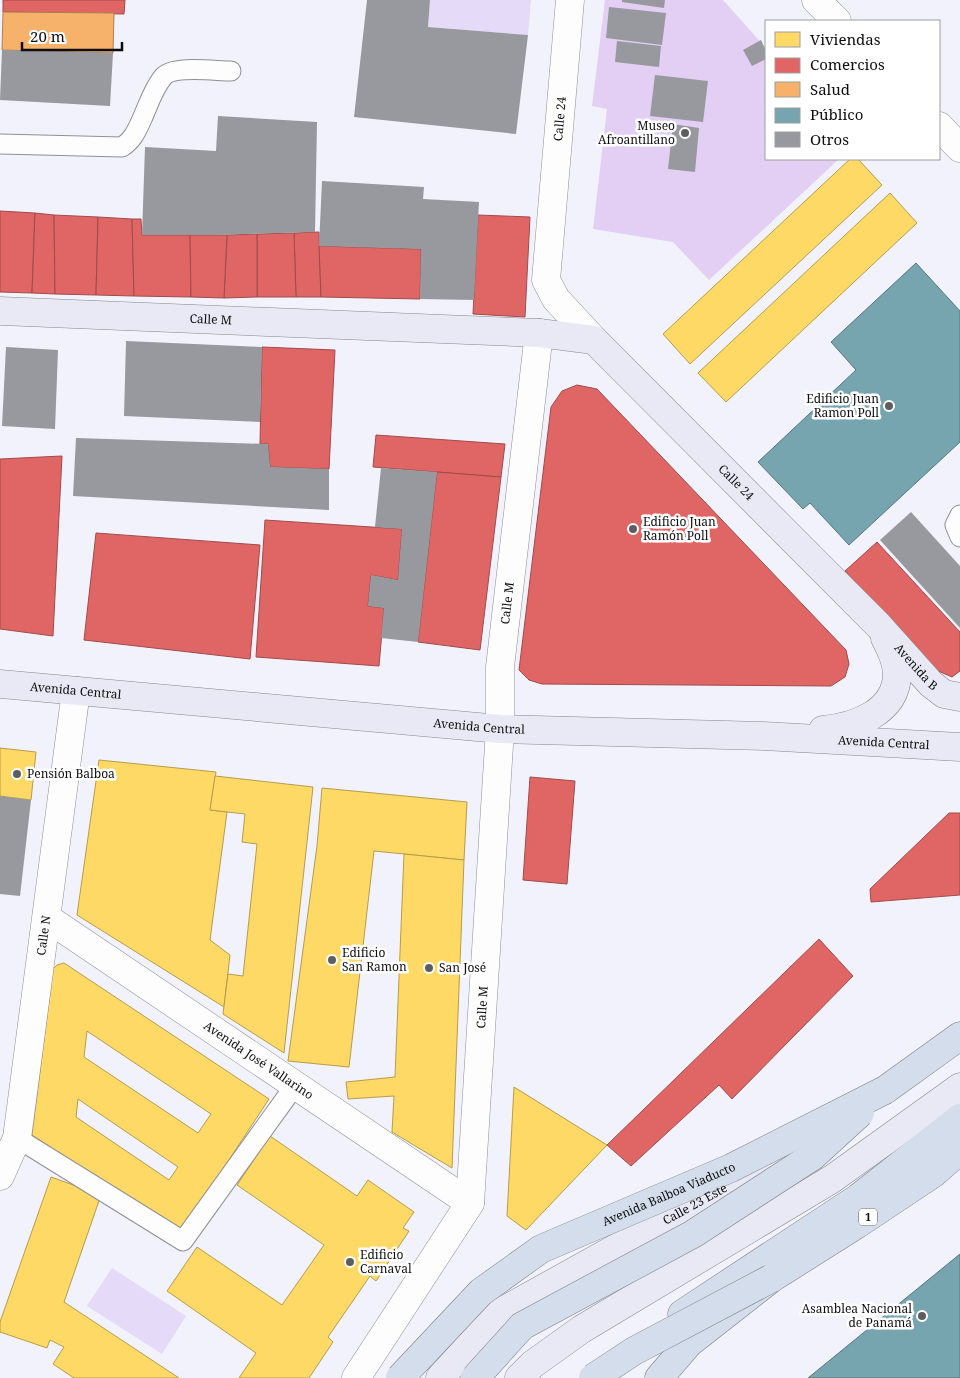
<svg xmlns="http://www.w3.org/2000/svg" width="960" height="1378" font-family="'Noto Serif',serif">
<rect width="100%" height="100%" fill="#f1f2fb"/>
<path fill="#e2cff3" d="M605 0H723L766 48V159H839L709 280 673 242 593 229 607 109 592 106Z"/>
<g fill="#e5daf7">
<path d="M430 0H531L528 35 428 27Z"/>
<path d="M112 1268 186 1316 162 1354 87 1306Z"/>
</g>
<g fill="#ffd966" stroke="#b69c4b" fill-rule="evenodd">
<path d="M850 159H858L882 185 690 364 663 334Z"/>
<path d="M890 193 917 223 726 402 698 373Z"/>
<path d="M0 748 36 752 31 800 0 796Z"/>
<path d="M99 760 216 772 210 810 227 812 210 940 230 955 224 1007 77 915Z"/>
<path d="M215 776 313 787 284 1053 223 1014 228 974 243 976 257 844 242 842 245 814 210 810Z"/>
<path d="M322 788 467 802 464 860 374 851 349 1067 288 1061 317 846Z"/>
<path d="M404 854 464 860 452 1168 392 1132 394 1096 348 1099 346 1082 395 1077Z"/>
<path d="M64 963 269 1099 181 1233 32 1135 53 969 57 965ZM87 1031 211 1114 198 1133 84 1057ZM78 1099 178 1167 169 1180 76 1117Z"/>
<path d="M514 1087 607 1145 526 1230 507 1216Z"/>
<path d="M270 1136 357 1196 368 1180 414 1212 403 1228 409 1231 376 1281 370 1276 328 1337 333 1342 309 1378H239L256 1353 167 1291 197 1247 282 1305 324 1245 237 1185Z"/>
<path d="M51 1177 101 1195 64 1302 179 1378H74L53 1364 64 1347 50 1340 47 1348 0 1332V1322Z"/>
</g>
<g fill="#e06666" stroke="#a14b4b">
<path d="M3 0H125L124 14 3 12Z"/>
<path d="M0 211 35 213 32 293 0 292Z"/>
<path d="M35 213 54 215 55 294 32 293Z"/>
<path d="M54 215 98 217 96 295 55 294Z"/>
<path d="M478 215 530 217 525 317 473 314Z"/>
<path d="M98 217 132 219 134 296 96 295Z"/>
<path d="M132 219H141L142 235H190L191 297 134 296Z"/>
<path d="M319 232 321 297H296L294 233Z"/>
<path d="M294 233 296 297H257V234Z"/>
<path d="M257 234V297L224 298 227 235Z"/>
<path d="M190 235H227L224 298 191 297Z"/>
<path d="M319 246 421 249 420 299 321 297Z"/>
<path d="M262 347 335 350 329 469 270 467 268 444H260Z"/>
<path d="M577 385 597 389 846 650 849 664 845 677 831 686 542 684 529 680 519 670 551 407 562 391Z"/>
<path d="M376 435 505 444 501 477 373 467Z"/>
<path d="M62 456 53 636 0 629V459Z"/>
<path d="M437 472 501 477 480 650 418 642Z"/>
<path d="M265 520 402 529 398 580 371 575 368 606 384 608 379 666 256 657Z"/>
<path d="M96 533 260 545 250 659 84 640Z"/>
<path d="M877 542 960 632V671L952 677 936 670 845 571Z"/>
<path d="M530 777 575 781 567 884 523 880Z"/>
<path d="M949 813H960V895L871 902 870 889Z"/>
<path d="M819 939 853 976 732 1099 719 1085 631 1166 607 1145Z"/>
</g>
<path fill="#f6b26b" stroke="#b0804f" d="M3 12 114 13 113 53 2 50Z"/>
<g fill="#76a5af" stroke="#56777e">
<path d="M916 263 960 311V442L849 545 810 503 803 509 758 462 856 370 831 342Z"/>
<path d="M960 1254V1378H808Z"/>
</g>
<g fill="#97999e">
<path d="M367 0H430L428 27 528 35 516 134 354 117Z"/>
<path d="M622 0H665L664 8 622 2Z"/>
<path d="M609 7 666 13 662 45 606 38Z"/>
<path d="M761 40 766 51V59L752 66 743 50Z"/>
<path d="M617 41 661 46 659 67 615 62Z"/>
<path d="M2 50 113 53 110 106 0 100Z"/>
<path d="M655 75 708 81 703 122 650 116Z"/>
<path d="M218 116 317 122 315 232 216 235H142L145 147 216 151Z"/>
<path d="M673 124 699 128 695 172 668 169Z"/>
<path d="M322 181 424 187 423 199 479 202 474 300 420 299 421 249 319 246Z"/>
<path d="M126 341 262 347 260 422 124 416Z"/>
<path d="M6 347 58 350 55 429 2 426Z"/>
<path d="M76 438 268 444 270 467 329 469V510L73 496Z"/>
<path d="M381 468 437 472 418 642 381 638 384 608 368 606 371 575 398 580 402 529 375 527Z"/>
<path d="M911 512 960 566V628L880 540Z"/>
<path d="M0 796 31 800 20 896 0 894Z"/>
</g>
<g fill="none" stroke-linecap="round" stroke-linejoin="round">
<g stroke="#909094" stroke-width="21">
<g id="lane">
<path d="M0 144 122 147C133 140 137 130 142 119 148 106 153 89 163 77 173 65 215 71 231 71"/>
<path d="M960 515 955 525 960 537"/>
<path d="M17 1138 183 1241 296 1084"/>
</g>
</g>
<g stroke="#909094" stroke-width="29">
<g id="street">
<path d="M570 0 546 280 556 299 594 340"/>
<path d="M816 0 837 21"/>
<path d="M939 126 960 148"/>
<path id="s1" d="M47 918 470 1203"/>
<path id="s2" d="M0 1176 17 1138 76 691"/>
<path id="s3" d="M356 1378 470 1203 500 729V667L539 333"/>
</g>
</g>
<g stroke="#86878b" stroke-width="29">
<g id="secondary">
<path id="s4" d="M0 311 539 333 594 340 879 626 931 684 944 694 960 697"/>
<path id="s5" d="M0 684 500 729 764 736 960 747"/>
<path d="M823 730C854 727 896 713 897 675 897 662 891 650 885 638"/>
<path id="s6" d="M440 1378 499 1313 784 1155"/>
<path d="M519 1378 533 1364 582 1329 832 1179 960 1087"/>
</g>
</g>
<g stroke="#7d7d81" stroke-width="29">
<g id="highway">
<path d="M885 1090 960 1036"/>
<path d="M682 1314 858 1198 960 1118"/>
<path d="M659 1378 689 1343 772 1278 856 1225 934 1173 960 1150"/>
</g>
</g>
<use href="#lane" stroke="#fdfdfe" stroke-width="19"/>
<use href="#street" stroke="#fdfdfe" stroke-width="28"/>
<use href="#secondary" stroke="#e9e9f5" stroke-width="28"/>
<use href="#highway" stroke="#d3ddeb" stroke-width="28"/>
<g stroke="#7d7d81" stroke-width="29" stroke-linecap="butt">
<g id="highway-bridge">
<path id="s7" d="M400 1378 481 1292 541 1249 731 1168 885 1090"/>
<path d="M475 1378 522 1326 693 1234 813 1156 860 1113"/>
<path d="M593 1378 634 1351 772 1278"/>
</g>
</g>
<use href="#highway-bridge" stroke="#d3ddeb" stroke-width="28"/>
</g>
<g fill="#5d5d60" stroke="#fff" stroke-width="2">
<circle cx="685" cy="133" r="5"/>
<circle cx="889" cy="406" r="5"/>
<circle cx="633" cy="529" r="5"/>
<circle cx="17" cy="774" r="5"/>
<circle cx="332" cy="960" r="5"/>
<circle cx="429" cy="968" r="5"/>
<circle cx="350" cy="1262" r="5"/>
<circle cx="922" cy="1316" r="5"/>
</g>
<g text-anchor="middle" stroke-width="5" stroke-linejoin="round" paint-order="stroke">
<rect fill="#fff" stroke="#565656" stroke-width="1" x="859" y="1208.5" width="18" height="17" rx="4"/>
<g font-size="11" font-weight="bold" fill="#0d0d0d">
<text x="868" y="1221">1</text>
</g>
<g font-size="12" fill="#0d0d0d" stroke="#fff">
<text transform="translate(560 119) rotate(-85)" y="4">Calle 24</text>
<text dy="4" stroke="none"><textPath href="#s4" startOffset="211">Calle M</textPath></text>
<text dy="4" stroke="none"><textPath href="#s4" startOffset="796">Calle 24</textPath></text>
<text dy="4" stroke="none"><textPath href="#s3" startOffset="810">Calle M</textPath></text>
<text dy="4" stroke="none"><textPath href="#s4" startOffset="1054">Avenida B</textPath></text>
<text dy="4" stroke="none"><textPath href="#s5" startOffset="76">Avenida Central</textPath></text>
<text dy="4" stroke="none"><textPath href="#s5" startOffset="481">Avenida Central</textPath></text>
<text dy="4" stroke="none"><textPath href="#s5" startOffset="886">Avenida Central</textPath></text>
<text dy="4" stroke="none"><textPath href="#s2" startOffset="246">Calle N</textPath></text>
<text dy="4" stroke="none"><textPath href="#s3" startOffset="405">Calle M</textPath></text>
<text dy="4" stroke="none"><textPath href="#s1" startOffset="255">Avenida José Vallarino</textPath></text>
<text dy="4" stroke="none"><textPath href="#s7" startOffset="331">Avenida Balboa Viaducto</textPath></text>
<text dy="4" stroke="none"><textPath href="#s6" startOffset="312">Calle 23 Este</textPath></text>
</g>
<g font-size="12" fill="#0d0d0d" stroke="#fff" text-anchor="start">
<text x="675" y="130" text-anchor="end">Museo<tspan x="675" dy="14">Afroantillano</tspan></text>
<text x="879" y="403" text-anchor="end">Edificio Juan<tspan x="879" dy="14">Ramon Poll</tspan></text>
<text x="643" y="526">Edificio Juan<tspan x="643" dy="14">Ramón Poll</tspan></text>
<text x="27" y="778">Pensión Balboa</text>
<text x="342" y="957">Edificio<tspan x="342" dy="14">San Ramon</tspan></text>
<text x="439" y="972">San José</text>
<text x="360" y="1259">Edificio<tspan x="360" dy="14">Carnaval</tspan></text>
<text x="912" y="1313" text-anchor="end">Asamblea Nacional<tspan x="912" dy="14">de Panamá</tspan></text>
</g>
</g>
<rect x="765" y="20" width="175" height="140" fill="#ffffff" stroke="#9e9e9e"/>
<rect x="775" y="32" width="25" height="15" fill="#ffd966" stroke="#9e9e9e"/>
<text x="810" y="45" font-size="15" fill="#0d0d0d">Viviendas</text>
<rect x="775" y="58" width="25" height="15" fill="#e06666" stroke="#9e9e9e"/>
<text x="810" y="70" font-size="15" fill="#0d0d0d">Comercios</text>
<rect x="775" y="82" width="25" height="15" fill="#f6b26b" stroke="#9e9e9e"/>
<text x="810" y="95" font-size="15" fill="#0d0d0d">Salud</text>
<rect x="775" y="108" width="25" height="15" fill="#76a5af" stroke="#9e9e9e"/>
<text x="810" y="120" font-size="15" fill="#0d0d0d">Público</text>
<rect x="775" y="132" width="25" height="15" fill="#97999e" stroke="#9e9e9e"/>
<text x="810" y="145" font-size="15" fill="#0d0d0d">Otros</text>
<path d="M22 42v8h100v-8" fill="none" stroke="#0d0d0d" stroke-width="2.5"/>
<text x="30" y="42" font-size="15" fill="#0d0d0d" stroke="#ffffff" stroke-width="4" paint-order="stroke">20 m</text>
</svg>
